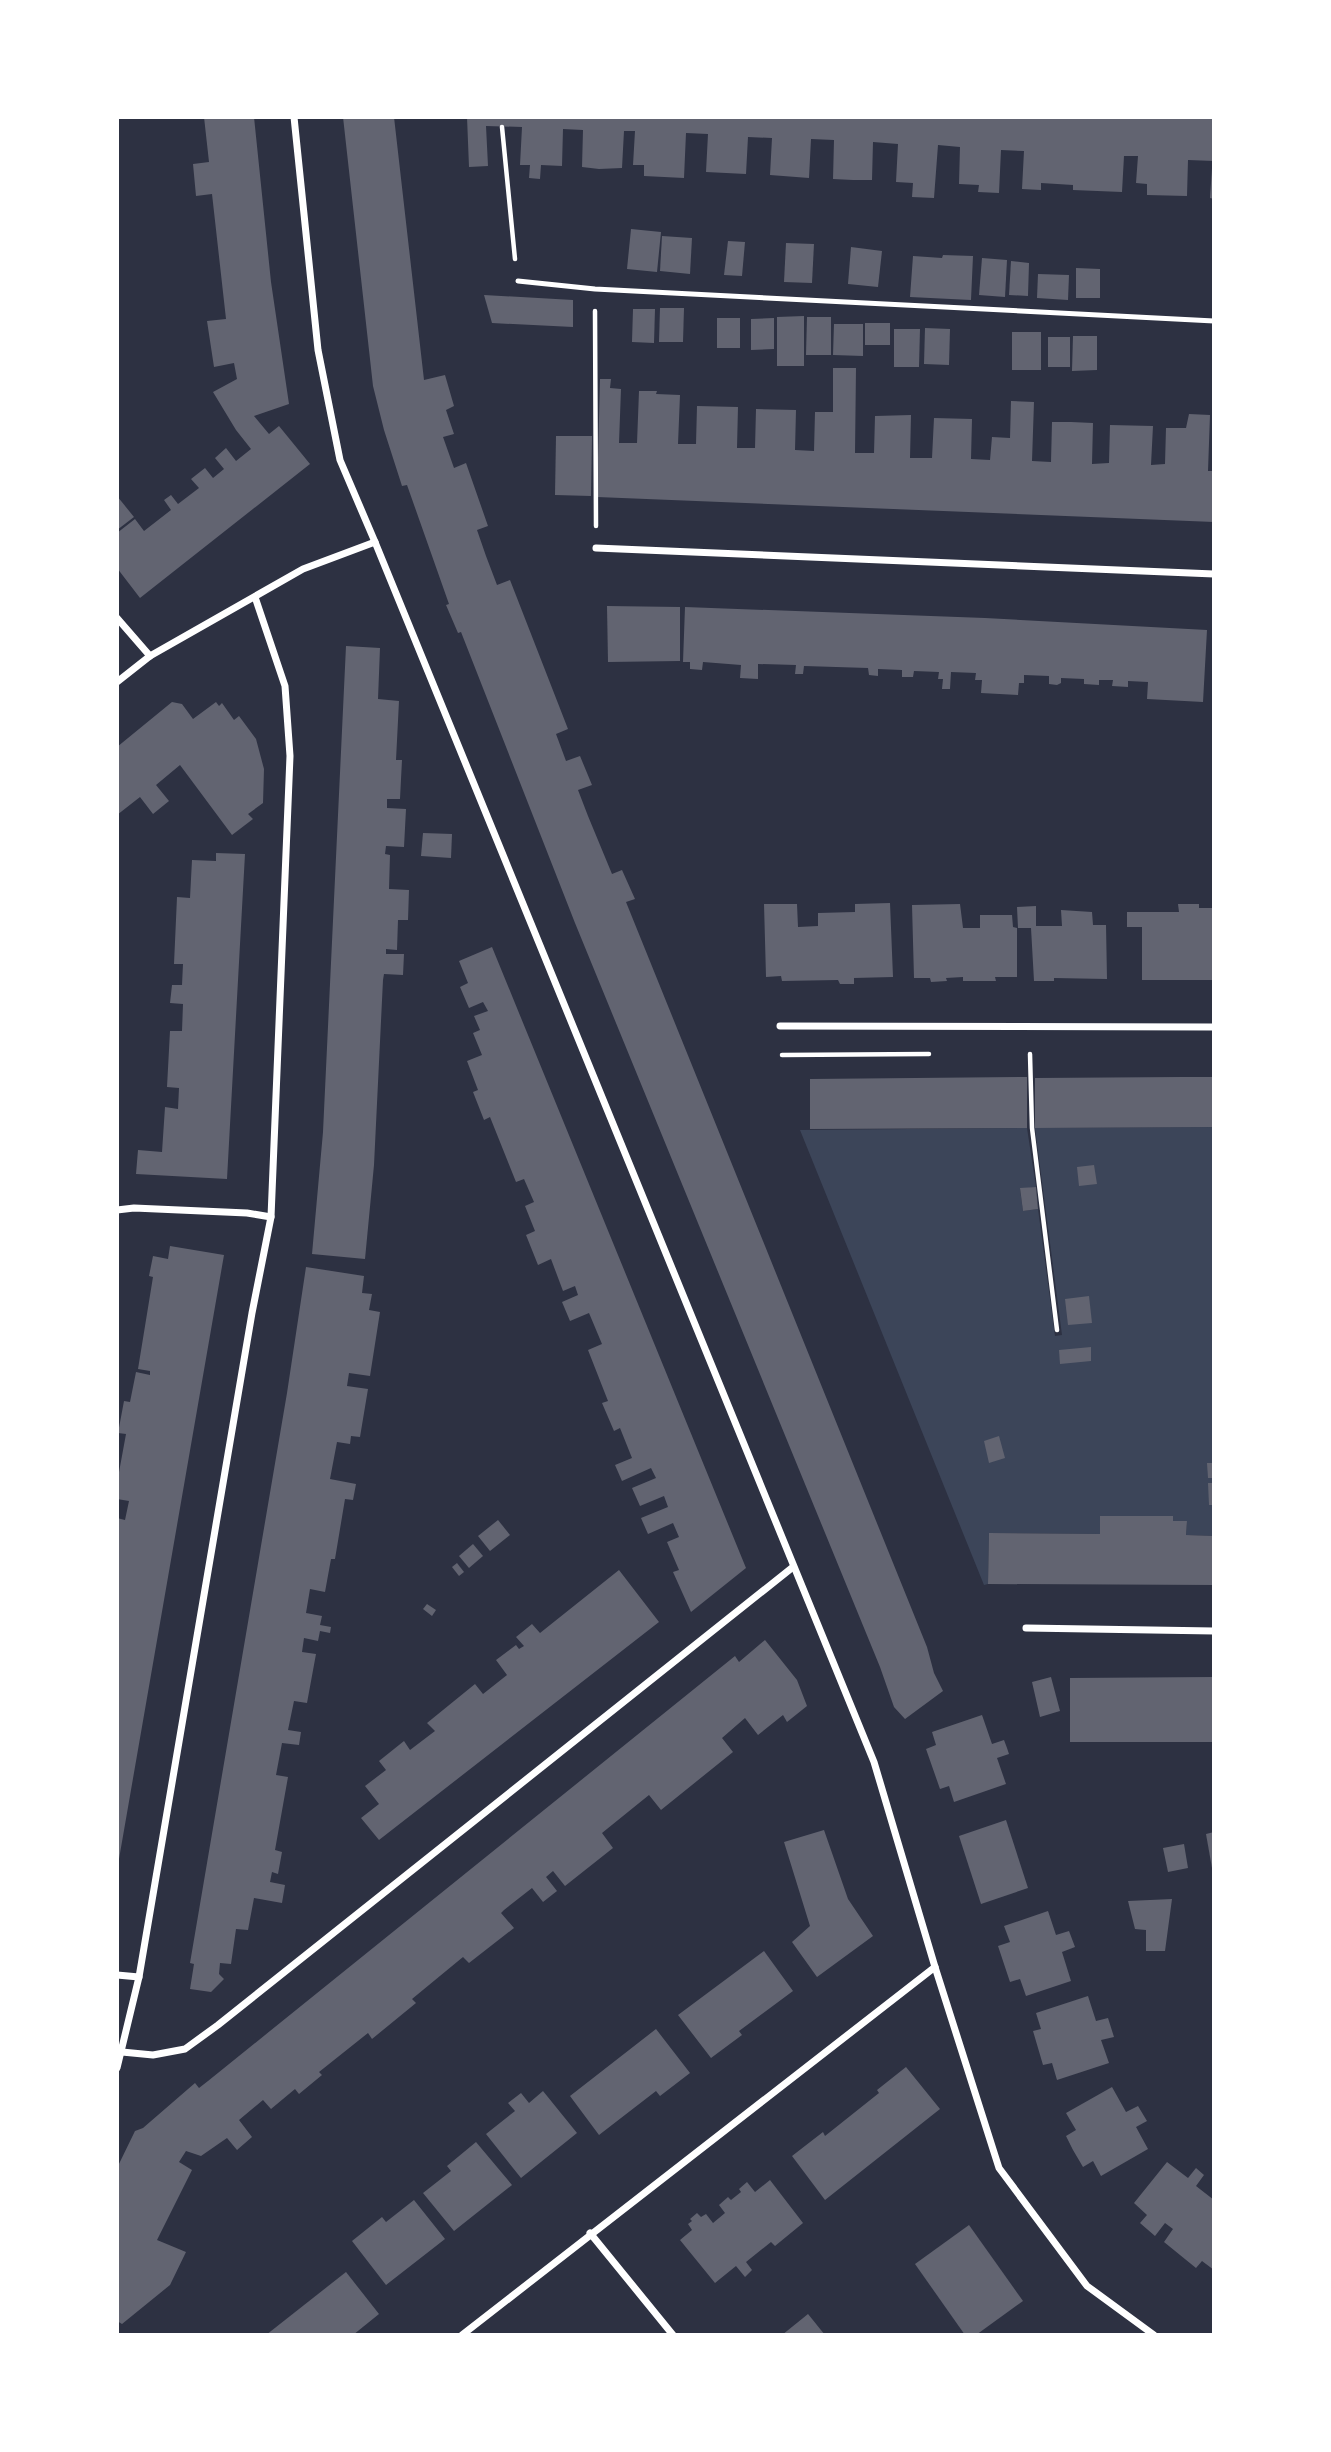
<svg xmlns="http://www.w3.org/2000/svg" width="1331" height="2452" font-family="Jost,sans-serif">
<rect width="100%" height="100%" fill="#2d3142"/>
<path fill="#3c4559" d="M1214 1127V1536L1186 1535 1187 1521H1173V1516H1100V1534L989 1533 988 1584 984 1585 800 1130 1027 1128 1036 1187 1020 1189 1023 1211 1038 1209 1055 1336 1062 1335 1035 1128Z"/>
<g fill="#626471">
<path d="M204 117H254L271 282 289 404 254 416 269 434 279 426 310 464 140 598 117 568V533L135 519 144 531 171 510 164 500 171 495 178 504 199 488 191 479 205 468 213 478 224 469 215 458 226 448 236 461 251 449 236 430 213 392 237 379 234 363 214 367 207 321 226 319 212 194 196 196 193 164 209 162Z"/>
<path d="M343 117H394L424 380 445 375 454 406 446 410 454 434 443 437 454 468 466 463 488 526 477 530 486 556 497 585 510 580 568 729 556 734 566 761 580 756 592 785 578 790 588 816 612 874 622 870 635 899 626 902 927 1647 934 1673 943 1691 905 1719 894 1707 880 1667 575 923 461 632 458 633 446 605 449 604 407 485 402 486 384 430 373 386Z"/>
<path d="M467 117H1214V161L1188 160 1187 196 1147 195V184L1136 183 1138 156H1124L1122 192 1073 190V185L1041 183V190L1022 189 1024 151 1001 150 999 193 978 192 979 185 959 184 960 147 938 145 934 198 912 197 913 183 896 182 898 144 873 142 872 180H853L833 179 834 140 811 139 809 178 770 175 772 138 748 137 746 174 706 172 708 134 686 133 684 178 644 176V165H633L635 131H624L622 168 599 169 582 167 583 130 563 129 562 166 541 165 540 179 529 178 530 165H520L522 127 486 126 488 166 469 167Z"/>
<path d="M1212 168H1214V199L1210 198Z"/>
<path d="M631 229 661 232 657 272 627 269Z"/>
<path d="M662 236 692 238 690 274 660 271Z"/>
<path d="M728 241 745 242 742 276 724 275Z"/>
<path d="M786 243 814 244 812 283 784 282Z"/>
<path d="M851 247 882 251 878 287 848 284Z"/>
<path d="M943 255 973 256 971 300 910 297 913 256 942 258Z"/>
<path d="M982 258 1007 260 1005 297 979 295Z"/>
<path d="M1011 261 1029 263 1028 296 1009 295Z"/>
<path d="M1076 268 1100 269V298H1076Z"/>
<path d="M1038 274 1069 275 1068 300 1037 298Z"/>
<path d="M484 295 573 300V327L492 323Z"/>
<path d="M660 308H684L683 342H659Z"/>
<path d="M633 309H655L654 343 632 342Z"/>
<path d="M804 316V366H777V317Z"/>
<path d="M807 317H831V355H806Z"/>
<rect x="717" y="318" width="23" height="30"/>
<path d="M774 318V349L751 350V319Z"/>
<rect x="865" y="323" width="25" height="22"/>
<path d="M834 324H863V356L833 355Z"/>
<path d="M925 328 950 329 949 365 924 364Z"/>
<path d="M894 329H920L919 367H894Z"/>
<rect x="1012" y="332" width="29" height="38"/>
<path d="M1073 336H1097V370L1072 371Z"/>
<rect x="1048" y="337" width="22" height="30"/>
<path d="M833 368H856L855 453H874L875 416 911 415 910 458H932L934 418 972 419 971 459 990 460 992 437 1010 438 1011 401 1034 402 1032 461 1051 462 1052 422H1071L1093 423 1092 464 1109 463 1110 425 1153 426 1151 465 1165 464 1166 428H1186L1189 414 1210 415 1208 471H1214V522L597 497 600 379H611L610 388 621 389 619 443H637L639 391H657L656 394 680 395 678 444H696L697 406 738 407 737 448H755L756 409 796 410 795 450 814 451 815 412H833Z"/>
<path d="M556 436H592L591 496 555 495Z"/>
<path d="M117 496 134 517 117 530Z"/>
<path d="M607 606 680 607V661L608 662Z"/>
<path d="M685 607 985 618 1207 630 1203 702 1147 699 1148 682 1128 681V687L1112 686 1113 680H1099V685L1084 684V679L1061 678V683L1057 685 1049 684V676L1024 675V683H1019L1018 695 981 693 982 680H975L976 673 951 672 950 689H942L943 679H938L939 672 914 671 913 677H902V670L878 669V676L869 675 868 668 804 666 803 674H795L796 665 758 664V679L740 678 741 665 703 662 702 670 690 669V662H683Z"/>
<path d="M346 646 380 648 378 699 399 701 396 760H402L400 799H387V808L406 809 404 847 386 846 385 854 390 855 389 889 409 890 408 920H398L397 950 386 949V954H404L403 975 384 974 383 980 374 1165 365 1259 312 1254 323 1132Z"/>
<path d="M172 702 182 704 193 719 216 702 219 706 222 703 234 720 239 716 256 739 264 769 263 803 248 814 253 819 232 835 180 765 156 785 169 801 153 814 140 797 117 815V747Z"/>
<path d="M423 833 452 834 451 858 421 856Z"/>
<path d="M216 853 245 854 227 1179 136 1174 138 1150 162 1152 165 1107 178 1109 179 1088 167 1087 170 1031H182L183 1004 170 1003 172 985H182L183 964H174L177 897 190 898 192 860 216 861Z"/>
<path d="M890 903 893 977 854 978V984H840L838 980 782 981 781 976 766 977 764 904H797L798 927 818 926V913L855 912V904Z"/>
<path d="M960 904 963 928H980V915H1012L1013 927 1017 928V977H995L996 981H963V977L946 978 947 981 931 982 930 978H914L912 905Z"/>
<path d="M1178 904H1199V908H1214V980H1142V927H1127V912H1179Z"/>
<path d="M1036 906V926H1062L1061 910 1092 912 1093 925H1106L1107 979 1054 978V981H1034L1031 928H1018L1017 907Z"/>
<path d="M492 947 746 1568 691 1612 673 1572 679 1570 667 1542 679 1537 673 1523 648 1534 641 1518 668 1507 664 1496 640 1506 632 1488 656 1478 651 1468 622 1481 615 1465 632 1458 620 1428 614 1431 602 1403 608 1401 588 1350 602 1344 589 1313 570 1321 562 1302 578 1295 575 1286 563 1291 551 1259 538 1265 526 1235 535 1231 525 1206 534 1202 524 1179 516 1182 490 1117 484 1120 473 1092 478 1090 467 1061 482 1055 473 1033 480 1030 474 1016 488 1011 483 1002 469 1008 460 987 468 983 459 961Z"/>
<path d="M1027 1077V1128L810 1129V1079Z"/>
<path d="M1181 1077H1214V1127L1035 1128V1078Z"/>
<path d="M1094 1165 1097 1184 1079 1186 1077 1167Z"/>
<path d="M1036 1187 1038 1209 1023 1211 1020 1188Z"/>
<path d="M170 1246 224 1255 119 1859 117 1518 125 1520 129 1501 117 1499V1483L126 1434 118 1433 124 1401 130 1402 136 1372 150 1375V1371L138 1369 153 1277 149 1276 153 1256 168 1259Z"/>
<path d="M306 1267 364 1276 362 1293 372 1294 369 1310 380 1312 370 1376 349 1373 347 1386 368 1389 360 1437 351 1436 350 1444 337 1442 330 1479 356 1484 353 1500 345 1499 335 1559H331L325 1592 310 1589 306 1613 322 1616 320 1625 331 1627 330 1633 320 1631 318 1641 304 1638 302 1652 316 1654 307 1703 294 1701 288 1730 301 1732 299 1745 282 1743 276 1775 288 1777 275 1850 282 1852 278 1874 272 1872 270 1882 285 1885 282 1903 254 1898 248 1930 236 1929 231 1964 220 1963 219 1974 224 1979 211 1992 190 1989 194 1964 190 1963 287 1393Z"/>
<path d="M1089 1296 1092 1323 1068 1325 1065 1299Z"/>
<path d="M1091 1347V1361L1060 1364 1059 1350Z"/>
<path d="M999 1436 1005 1458 989 1463 984 1441Z"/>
<path d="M1207 1463H1214V1478H1208Z"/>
<path d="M1208 1483H1214V1505H1209Z"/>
<path d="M1100 1516H1173V1521H1187L1186 1535 1214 1536V1585L988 1584 989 1533 1100 1534Z"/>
<path d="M498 1520 510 1535 490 1551 478 1536Z"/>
<path d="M473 1544 483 1556 469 1568 459 1556Z"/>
<path d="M457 1563 464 1572 459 1576 452 1567Z"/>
<path d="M619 1570 659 1622 379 1840 361 1818 379 1804 365 1786 386 1770 379 1761 404 1741 410 1750 435 1731 427 1723 475 1684 483 1694 507 1675 496 1660 516 1645 519 1649 524 1646 516 1637 532 1624 540 1633Z"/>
<path d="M427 1604 436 1610 432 1616 423 1609Z"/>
<path d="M765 1640 797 1680 807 1706 787 1722 783 1715 758 1735 745 1718 722 1738 733 1752 661 1810 649 1795 602 1833 613 1848 565 1886 553 1871 546 1877 557 1891 543 1902 532 1888 504 1910 501 1913 514 1928 469 1963 463 1957 412 1999 416 2003 372 2039 368 2033 319 2072 322 2075 299 2094 295 2089 271 2109 263 2100 239 2120 252 2137 237 2150 227 2138 201 2156 186 2151 179 2162 192 2170 157 2240 186 2252 170 2285 122 2324 117 2321V2168L135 2131 143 2128 195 2083 199 2088 208 2081 735 1656 739 1662Z"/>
<path d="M1051 1677 1060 1711 1040 1717 1032 1682Z"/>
<path d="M1214 1677V1742H1070V1678Z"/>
<path d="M982 1715 992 1744 1004 1740 1007 1748 1009 1754 997 1758 1006 1784 954 1802 949 1786 940 1789 926 1749 936 1745 932 1732Z"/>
<path d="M1006 1820 1028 1888 981 1904 959 1836Z"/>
<path d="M824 1830 848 1899 873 1936 817 1977 792 1942 810 1926 784 1842Z"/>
<path d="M1214 1832V1868H1212L1206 1834Z"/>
<path d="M1184 1844 1188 1868 1168 1872 1163 1848Z"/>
<path d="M1172 1899 1165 1951H1146V1930L1135 1929 1128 1901Z"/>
<path d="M1048 1911 1056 1935 1069 1931 1075 1947 1062 1952 1071 1981 1026 1996 1020 1979 1010 1982 998 1946 1010 1942 1004 1926Z"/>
<path d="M764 1951 793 1991 739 2031 742 2035 711 2058 678 2015Z"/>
<path d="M1088 1996 1096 2021 1108 2018 1114 2037 1101 2040 1109 2063 1057 2080 1052 2063 1043 2065 1033 2031 1041 2029 1036 2013Z"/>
<path d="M656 2029 690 2073 660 2096 656 2091 599 2135 570 2096Z"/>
<path d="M906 2067 940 2109 825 2200 792 2156 823 2132 825 2136 879 2093 877 2090Z"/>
<path d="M1112 2087 1126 2112 1138 2106 1147 2121 1136 2127 1148 2149 1101 2176 1093 2161 1083 2167 1073 2150 1066 2136 1076 2130 1066 2113Z"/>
<path d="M543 2091 577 2133 521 2178 486 2134 515 2111 508 2103 521 2093 529 2103Z"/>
<path d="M476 2142 512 2185 454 2231 423 2193 451 2171 447 2166Z"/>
<path d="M1167 2162 1188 2178 1196 2168 1204 2175 1196 2186 1214 2200V2270L1202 2261 1196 2268 1164 2242 1173 2229 1165 2223 1155 2236 1140 2223 1147 2215 1134 2203Z"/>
<path d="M770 2180 803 2223 775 2246 771 2242 746 2262 752 2270 745 2277 736 2266 715 2283 680 2240 692 2230 688 2224 692 2221 690 2219 697 2213 701 2217 706 2214 713 2223 725 2213 719 2205 728 2197 731 2200 741 2192 739 2189 747 2182 755 2192Z"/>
<path d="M414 2200 445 2239 386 2285 352 2241 382 2217 386 2222Z"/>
<path d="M969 2225 1023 2301 976 2335H965L915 2264Z"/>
<path d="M346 2272 379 2314 353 2335H266Z"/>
<path d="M808 2314 825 2335H782Z"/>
</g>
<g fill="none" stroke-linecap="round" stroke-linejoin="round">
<g stroke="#fff" stroke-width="4.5">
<path d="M502 127 515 259"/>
<path d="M595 311 596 526"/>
<path d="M1030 1054 1032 1128 1057 1330"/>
<path d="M782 1055 929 1054"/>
</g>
<path stroke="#fff" stroke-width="5" d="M518 281 595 289 1214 321"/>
<g stroke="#fff" stroke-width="7">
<path d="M294 117 318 350 340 460 375 542 874 1762 935 1967 999 2168 1087 2286 1154 2335"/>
<path d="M596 548 1214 574"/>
<path d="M117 618 150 656"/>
<path d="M117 682 150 656 303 569 375 542"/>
<path d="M780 1026 1214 1027"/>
<path d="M117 1210 134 1208 247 1213 271 1217"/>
<path d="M1026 1628 1214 1631"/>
<path d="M117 1975 139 1977"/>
<path d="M122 2052 153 2055 185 2049 218 2025 793 1567"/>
<path d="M117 2068 139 1977 252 1313 271 1217 290 756 285 686 255 597"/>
<path d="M590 2233 673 2335"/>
<path d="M462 2335 935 1967"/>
</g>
</g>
<rect width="1331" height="2452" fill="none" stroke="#ffffff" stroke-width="238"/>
</svg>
